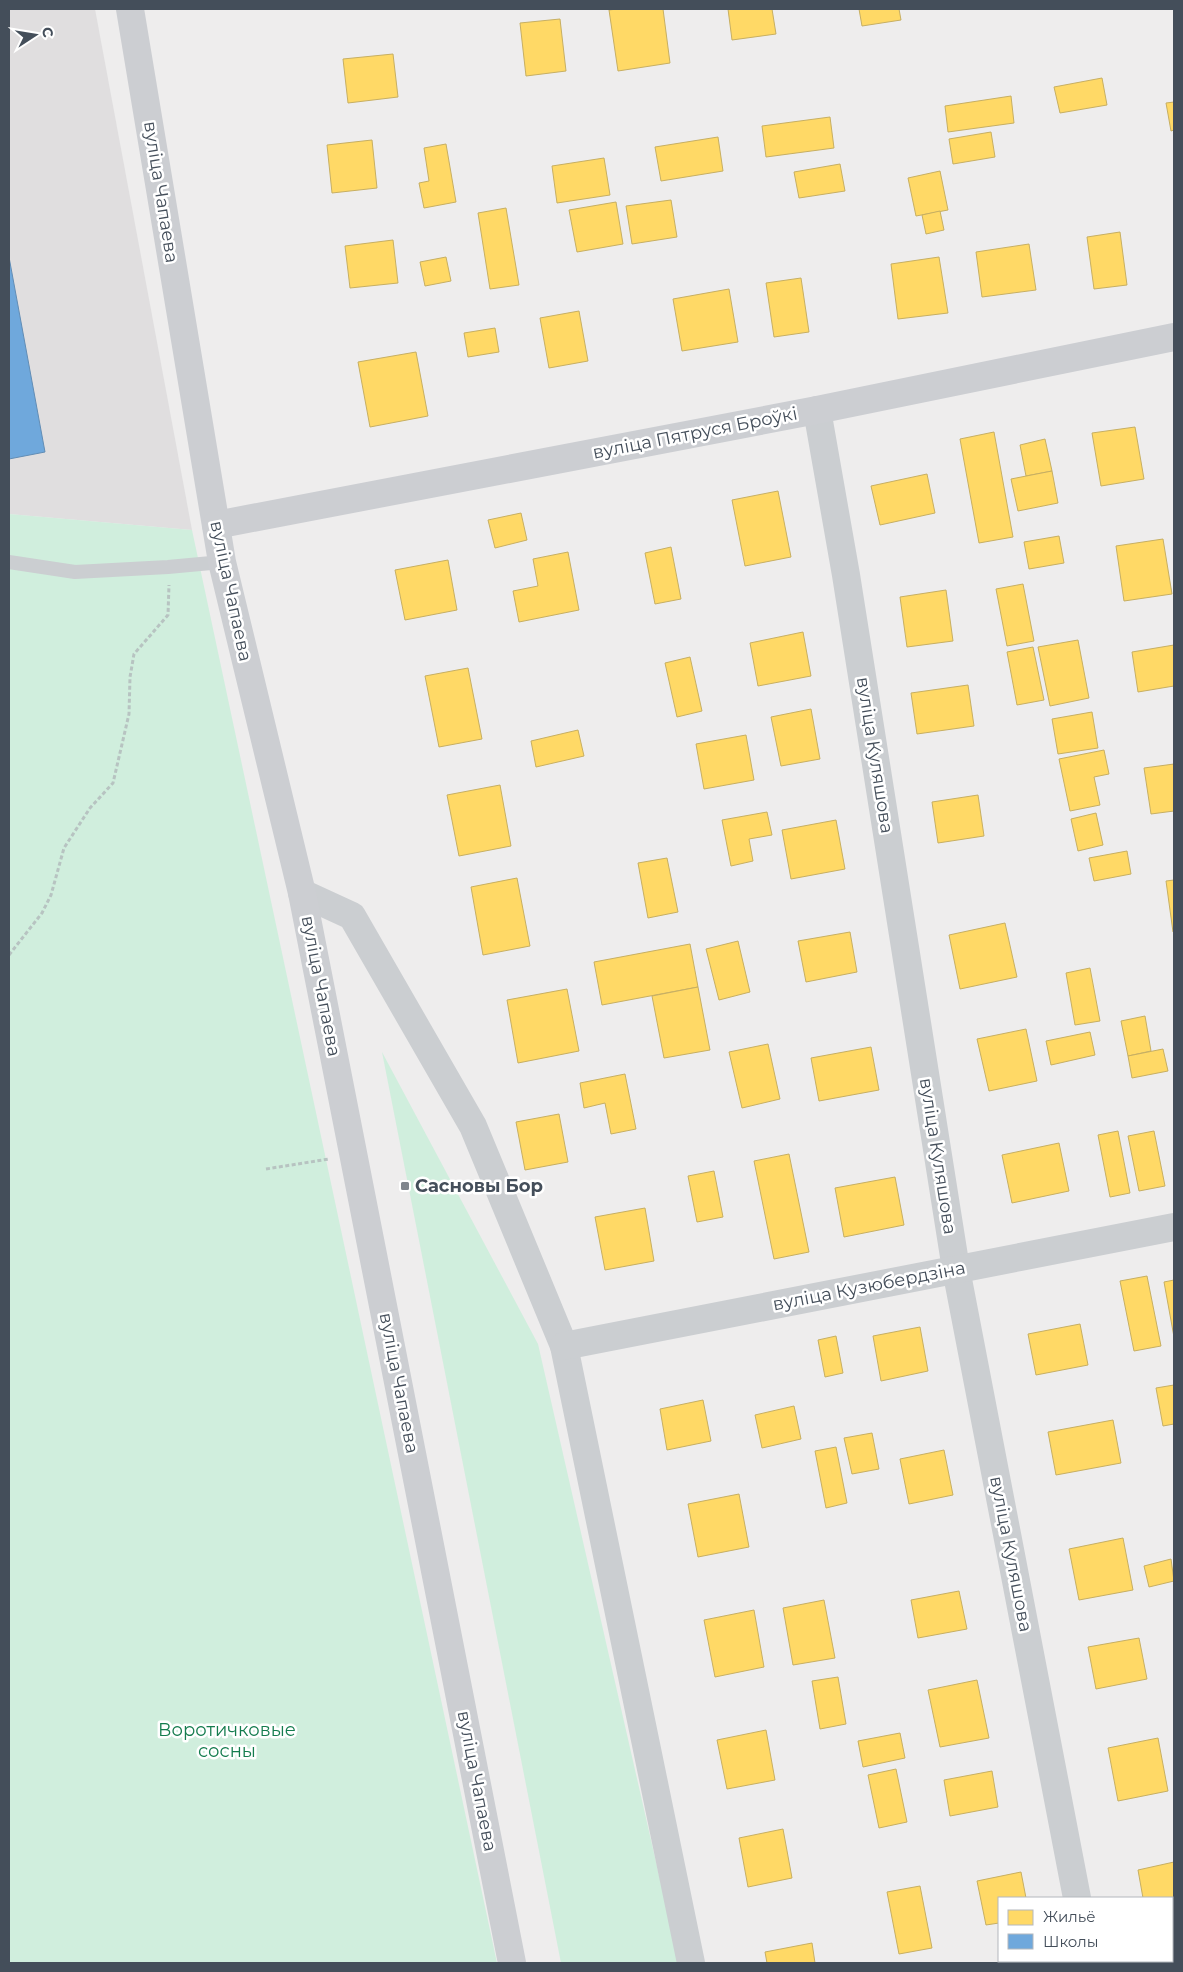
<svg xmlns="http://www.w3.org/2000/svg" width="1183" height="1972" font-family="Montserrat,sans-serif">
<rect width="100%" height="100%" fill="#eeeded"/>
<path fill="#e0dedf" d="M9 9H95L192 530 9 514Z"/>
<g fill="#d0eedd">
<path d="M9 514 192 530 497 1963H9Z"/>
<path d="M382 1052 538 1344 679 1963H561Z"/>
</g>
<g fill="#ffd966" stroke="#c7af62">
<path d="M617 9H663L670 63 618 71 609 10Z"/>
<path d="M728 9H772L776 34 732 40Z"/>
<path d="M859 9H899L901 20 862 26Z"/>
<path d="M560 19 566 71 526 76 520 23Z"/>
<path d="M393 54 398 97 348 103 343 59Z"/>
<path d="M1102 78 1107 105 1060 113 1054 87Z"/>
<path d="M1011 96 1014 123 948 132 945 106Z"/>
<path d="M1174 102V130L1171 131 1166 103Z"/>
<path d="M830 117 834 148 766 157 762 126Z"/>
<path d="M991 132 995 157 953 164 949 139Z"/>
<path d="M718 137 723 171 661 181 655 147Z"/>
<path d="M372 140 377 188 332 193 327 145Z"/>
<path d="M446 144 456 202 424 208 419 183 429 181 424 148Z"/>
<path d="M604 158 610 195 557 203 552 166Z"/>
<path d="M840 164 845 191 799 198 794 172Z"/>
<path d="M940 171 948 210 916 216 908 178Z"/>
<path d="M671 200 677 237 632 244 626 206Z"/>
<path d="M616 202 623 244 577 252 569 210Z"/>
<path d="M506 208 519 285 490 289 478 213Z"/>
<path d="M940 211 944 230 926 234 922 215Z"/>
<path d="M1120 232 1127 285 1094 289 1087 237Z"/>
<path d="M393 240 398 283 350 288 345 246Z"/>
<path d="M1029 244 1036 290 982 297 976 252Z"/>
<path d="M446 257 451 281 425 286 420 262Z"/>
<path d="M939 257 948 313 898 319 891 264Z"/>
<path d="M801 278 809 332 774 337 766 283Z"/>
<path d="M729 289 738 342 682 351 673 299Z"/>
<path d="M579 311 588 361 549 368 540 318Z"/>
<path d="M495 328 499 352 468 357 464 333Z"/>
<path d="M416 352 428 416 370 427 358 362Z"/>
<path d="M1135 427 1144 479 1101 486 1092 433Z"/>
<path d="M994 432 1013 537 979 543 960 439Z"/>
<path d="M1045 439 1052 471 1026 476 1020 445Z"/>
<path d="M1052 471 1058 503 1018 511 1011 479Z"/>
<path d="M927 474 935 513 880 525 871 486Z"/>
<path d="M778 491 791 557 745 566 732 500Z"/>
<path d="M521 513 527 540 495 548 488 520Z"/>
<path d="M1059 536 1064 563 1029 569 1024 542Z"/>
<path d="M1163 539 1172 594 1124 601 1116 546Z"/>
<path d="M671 547 681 599 655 604 645 553Z"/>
<path d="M568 552 579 610 519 622 513 591 538 586 533 559Z"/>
<path d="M448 560 457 610 405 620 395 570Z"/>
<path d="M1023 584 1034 641 1007 646 996 589Z"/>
<path d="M946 590 953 641 907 647 900 597Z"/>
<path d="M803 632 811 676 758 686 750 643Z"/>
<path d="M1078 640 1089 698 1050 706 1038 647Z"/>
<path d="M1174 645V686L1138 692 1132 652Z"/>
<path d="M1033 647 1044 700 1017 705 1007 652Z"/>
<path d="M690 657 702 711 677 717 665 663Z"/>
<path d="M468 668 482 739 439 747 425 676Z"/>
<path d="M968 685 974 726 917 734 911 693Z"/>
<path d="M811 709 820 759 781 766 771 717Z"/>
<path d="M1092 712 1098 748 1058 754 1052 719Z"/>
<path d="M578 730 584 756 536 767 531 741Z"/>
<path d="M746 735 754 780 704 789 696 744Z"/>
<path d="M1104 750 1109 774 1094 777 1100 805 1070 811 1059 759Z"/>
<path d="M1174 764V811L1151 814 1144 768Z"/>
<path d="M500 785 511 846 459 856 447 795Z"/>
<path d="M978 795 984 836 938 843 932 802Z"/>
<path d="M767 812 772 835 749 839 753 861 731 866 722 820Z"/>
<path d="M1096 813 1103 845 1078 851 1071 819Z"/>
<path d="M836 820 845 869 791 879 782 830Z"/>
<path d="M1127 851 1131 874 1094 881 1089 858Z"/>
<path d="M667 858 678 912 648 918 638 863Z"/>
<path d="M517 878 530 946 483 955 471 887Z"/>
<path d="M1174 880V932H1173L1166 881Z"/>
<path d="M1005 923 1017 977 960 989 949 935Z"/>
<path d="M850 932 857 972 806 982 798 941Z"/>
<path d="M738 941 750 992 719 1000 706 949Z"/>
<path d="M690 944 698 987 602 1005 594 962Z"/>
<path d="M1090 968 1100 1021 1075 1025 1066 973Z"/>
<path d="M698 987 710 1050 664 1058 652 996Z"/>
<path d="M567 989 579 1051 518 1063 507 1000Z"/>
<path d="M1145 1016 1151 1051 1128 1056 1121 1021Z"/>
<path d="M1026 1029 1037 1081 989 1091 977 1039Z"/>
<path d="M1090 1032 1095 1055 1051 1065 1046 1041Z"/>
<path d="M768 1044 780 1099 742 1108 729 1052Z"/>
<path d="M871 1047 879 1090 819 1101 811 1058Z"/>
<path d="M1163 1049 1168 1071 1132 1078 1128 1056Z"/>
<path d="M625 1074 636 1129 611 1134 605 1103 584 1108 580 1083Z"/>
<path d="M559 1114 568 1162 525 1170 516 1122Z"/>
<path d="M1118 1131 1130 1193 1110 1197 1098 1135Z"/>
<path d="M1154 1131 1165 1186 1139 1191 1128 1136Z"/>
<path d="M1059 1143 1069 1191 1012 1203 1002 1155Z"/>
<path d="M789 1154 809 1252 774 1259 754 1161Z"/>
<path d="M714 1171 723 1217 697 1222 688 1176Z"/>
<path d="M895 1177 904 1225 844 1237 835 1188Z"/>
<path d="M645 1208 654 1261 605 1270 595 1217Z"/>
<path d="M1147 1276 1161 1346 1134 1351 1120 1281Z"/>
<path d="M1174 1280V1337L1164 1282Z"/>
<path d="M1080 1324 1088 1365 1036 1375 1028 1334Z"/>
<path d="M920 1327 928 1371 881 1381 873 1336Z"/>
<path d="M836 1336 843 1373 825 1377 818 1340Z"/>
<path d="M1174 1385V1424L1163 1426 1156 1388Z"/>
<path d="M703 1400 711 1441 667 1450 660 1409Z"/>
<path d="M794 1406 801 1439 762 1448 755 1415Z"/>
<path d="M1113 1420 1121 1463 1056 1475 1048 1432Z"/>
<path d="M872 1433 879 1469 852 1474 844 1438Z"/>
<path d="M836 1447 847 1503 826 1508 815 1451Z"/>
<path d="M944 1450 953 1495 909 1504 900 1459Z"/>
<path d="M739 1494 749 1547 698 1557 688 1504Z"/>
<path d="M1123 1538 1133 1590 1079 1600 1069 1549Z"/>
<path d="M1171 1559 1174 1581 1149 1587 1144 1566Z"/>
<path d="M959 1591 967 1629 918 1638 911 1600Z"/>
<path d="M824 1600 835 1658 793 1665 783 1608Z"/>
<path d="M754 1610 764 1667 715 1677 704 1620Z"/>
<path d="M1139 1638 1147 1679 1096 1689 1088 1647Z"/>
<path d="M838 1677 846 1724 820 1729 812 1681Z"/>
<path d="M977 1680 989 1738 940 1747 928 1690Z"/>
<path d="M766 1730 775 1780 727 1789 717 1740Z"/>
<path d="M900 1733 905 1758 863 1767 858 1741Z"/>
<path d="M1158 1738 1168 1791 1118 1801 1108 1748Z"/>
<path d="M896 1769 907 1822 879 1828 868 1775Z"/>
<path d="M992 1771 998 1807 950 1816 944 1780Z"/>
<path d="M783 1829 792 1878 748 1887 739 1838Z"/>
<path d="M1174 1862V1916H1172V1898H1143L1138 1870Z"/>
<path d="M1021 1872 1026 1898H999V1923L986 1925 977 1881Z"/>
<path d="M920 1886 932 1948 899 1954 887 1892Z"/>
<path d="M812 1943 815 1963H767L765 1952Z"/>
</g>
<path fill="#6fa8dc" stroke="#628db5" d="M9 257 45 452 9 459Z"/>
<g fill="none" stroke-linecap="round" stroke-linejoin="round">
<g stroke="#b7c3c1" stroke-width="3" stroke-dasharray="4 2.5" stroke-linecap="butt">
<path d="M9 955 42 913 51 895 64 848 90 808 113 783 129 714 130 677 134 654 168 615 169 585"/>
<path d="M266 1169 329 1159"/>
</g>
<path stroke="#cbced1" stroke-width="14" d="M9 562 75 572 168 567 222 562"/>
<g stroke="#cbced1" stroke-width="28">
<path d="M817 410 846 575 956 1269 1077 1898"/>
<path d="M302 893 352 916 473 1126 564 1346 691 1963"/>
<path d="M564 1346 1174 1227"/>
<path d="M1089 1961V1963"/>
</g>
<g stroke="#ccced2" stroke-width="28">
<path d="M130 9 222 562 302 893 512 1963"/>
<path d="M216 525 817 410 1174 337"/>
</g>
</g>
<rect fill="#80868d" stroke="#fff" stroke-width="2" x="400" y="1181" width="10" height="10" rx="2.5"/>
<g text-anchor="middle" stroke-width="5" stroke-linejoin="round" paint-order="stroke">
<g font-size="18" fill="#444e5a" stroke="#fff">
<text transform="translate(161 192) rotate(81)" y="6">вуліца Чапаева</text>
<text transform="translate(695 433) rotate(-11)" y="6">вуліца Пятруся Броўкі</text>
<text transform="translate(231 591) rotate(78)" y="6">вуліца Чапаева</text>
<text transform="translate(875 755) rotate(81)" y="6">вуліца Куляшова</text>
<text transform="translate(321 986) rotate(79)" y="6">вуліца Чапаева</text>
<text transform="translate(938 1156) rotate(81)" y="6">вуліца Куляшова</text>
<text transform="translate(869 1286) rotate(-11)" y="6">вуліца Кузюбердзіна</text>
<text transform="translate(399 1383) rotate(79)" y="6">вуліца Чапаева</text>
<text transform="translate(1011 1554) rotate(79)" y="6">вуліца Куляшова</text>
<text transform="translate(477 1781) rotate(79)" y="6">вуліца Чапаева</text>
</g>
<g font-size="18" font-weight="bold" fill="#444e5a" stroke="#fff" text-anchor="start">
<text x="415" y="1192">Сасновы Бор</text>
</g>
<g font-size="18" fill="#147c4e" stroke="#fff">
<text x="227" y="1736">Воротичковые<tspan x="227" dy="21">сосны</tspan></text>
</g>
</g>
<rect width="1183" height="1972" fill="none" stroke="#444e5a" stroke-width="20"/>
<rect x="998" y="1897" width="175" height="65" fill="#ffffff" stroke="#b4b8bd"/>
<rect x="1008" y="1910" width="25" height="15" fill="#ffd966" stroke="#b4b8bd"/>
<text x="1043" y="1922" font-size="15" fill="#444e5a">Жильё</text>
<rect x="1008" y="1934" width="25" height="15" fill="#6fa8dc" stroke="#b4b8bd"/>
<text x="1043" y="1947" font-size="15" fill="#444e5a">Школы</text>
<g transform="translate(35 35) rotate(78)" stroke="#ffffff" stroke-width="4" paint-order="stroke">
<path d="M0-4L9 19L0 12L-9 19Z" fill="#444e5a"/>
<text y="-8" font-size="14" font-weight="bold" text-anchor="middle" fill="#444e5a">С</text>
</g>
</svg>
